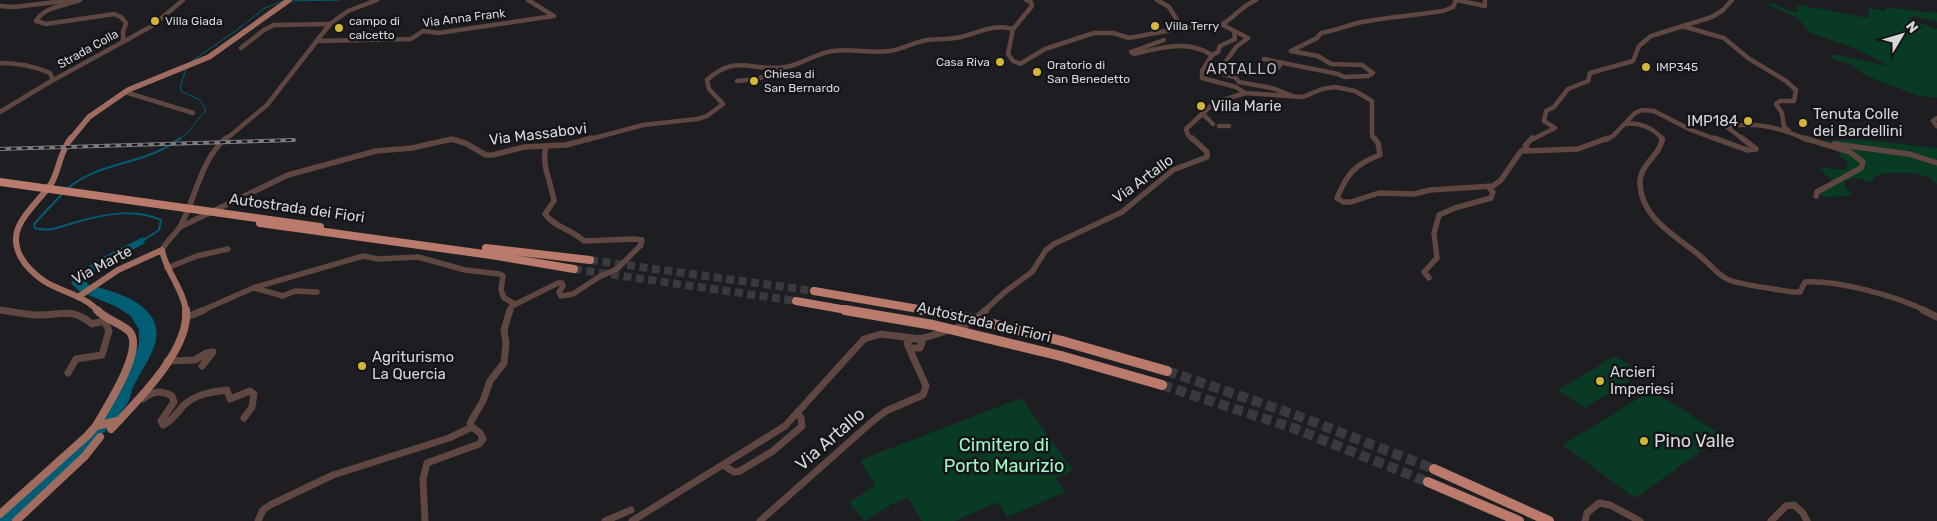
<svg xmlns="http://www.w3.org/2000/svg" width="1937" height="521" font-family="Rubik,sans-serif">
<rect width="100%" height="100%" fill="#1e1e22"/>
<g fill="#093a23">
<path d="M1771 3 1794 12H1798L1797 6 1800 5 1862 17 1869 18 1868 9 1870 8 1885 11 1886 10 1884 7 1937 13V22L1916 17 1908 18 1910 20 1937 29V98L1920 96 1889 85 1863 74 1852 65 1832 58 1831 55H1837L1888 66 1882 62 1854 48 1810 33 1798 18 1768 5Z"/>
<path d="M1856 139 1937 148V184L1929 177 1913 173H1885L1875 176 1872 182 1855 178 1845 181 1844 185 1852 196 1824 197 1817 193 1835 183 1821 170 1819 167 1843 170 1847 168 1848 162 1838 154 1842 148 1824 141Z"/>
<path d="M1615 356 1642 373 1585 408 1558 390Z"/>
<path d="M1652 390 1723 436 1635 498 1563 445Z"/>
<path d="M1021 398 1073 470 1056 479 1065 492 1007 517 998 502 955 521H922L908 498 892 504 865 521 849 502 875 486 860 460Z"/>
</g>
<path fill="#005d73" d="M143 237 145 243 96 270 87 280V284C109 291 137 296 151 316 168 340 141 368 132 390 130 396 130 402 125 407 93 449 51 484 13 521H0V517L80 445 131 365 139 344V330L131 316 117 307 79 291 71 283C89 260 117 251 143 237Z"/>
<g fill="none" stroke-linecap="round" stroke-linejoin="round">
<g stroke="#005d73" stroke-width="1">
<path d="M290 1 340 0"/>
<path d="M192 61 234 32 265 8 283 1"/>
<path d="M179 140 187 133 206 110 200 100 181 91 180 87 186 69"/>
</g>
<g stroke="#005d73" stroke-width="2">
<path d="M67 189C98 161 148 165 180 138"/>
<path d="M62 194 34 224 35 228C48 232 60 227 73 223 102 215 133 207 161 220L159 230 142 241"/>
</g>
<g stroke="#3a3a3e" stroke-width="8" stroke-dasharray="8 4.5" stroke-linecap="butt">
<path d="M590 260 814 291"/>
<path d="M574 269 796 301"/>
</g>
<g stroke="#3a3a3e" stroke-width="10" stroke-dasharray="10 5" stroke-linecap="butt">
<path d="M1167 371 1293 414 1434 469"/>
<path d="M1162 385 1293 428 1428 482"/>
</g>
<g stroke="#5f4640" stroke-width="4.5">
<path d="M80 0C65 6 45 6 36 21L46 24 114 14 121 17 126 23 123 32V42"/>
<path d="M1157 0 1169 7 1179 23 1186 25"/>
<path d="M1457 0 1485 6V0"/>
<path d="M0 6 14 7 72 0"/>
<path d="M1223 24C1237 15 1239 8 1256 0"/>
<path d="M1682 26 1724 38 1748 58 1786 81 1796 90 1794 101H1780L1776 104 1782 113 1784 127 1789 131"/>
<path d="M1013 29 1008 54 1013 61 1020 64 1045 49 1094 33H1113L1129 38 1198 25 1221 24 1248 38 1236 47 1224 64 1225 67"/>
<path d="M1013 29 1032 6 1031 2 1026 0"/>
<path d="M1164 40 1131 52 1134 54C1161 48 1187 39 1212 55"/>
<path d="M316 41 411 39 423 31 438 33 554 16 528 0"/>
<path d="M241 48 264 30 274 25 330 24"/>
<path d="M1291 51 1317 38 1321 33C1336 31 1347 25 1362 22 1389 17 1416 15 1443 11L1453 7 1456 0"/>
<path d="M1291 51 1318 56 1331 64 1362 65 1373 73 1368 76 1344 77"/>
<path d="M1212 55 1218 52 1220 46 1235 39 1234 32"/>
<path d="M1264 59 1338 74 1344 77"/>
<path d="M0 63C18 63 34 66 50 73L53 80"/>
<path d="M1267 69 1278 68 1281 63"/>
<path d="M1223 74 1234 77"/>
<path d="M1236 78 1239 82 1272 88 1293 96"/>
<path d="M737 81 758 79 785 67"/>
<path d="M125 92 193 113"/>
<path d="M1245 93 1303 97 1322 89 1335 87 1355 91 1372 101V136L1375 140"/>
<path d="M0 112 48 83 152 26 183 0"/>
<path d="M1202 113 1213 124"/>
<path d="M1937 118 1933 121 1937 126"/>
<path d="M1625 124C1640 122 1654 128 1663 140"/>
<path d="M1219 126H1229"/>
<path d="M225 140 267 105 330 24 348 11 377 0"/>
<path d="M449 140H454"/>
<path d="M587 140 643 125 697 119 707 116 723 104 709 89 707 80C738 52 752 73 786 67 803 64 816 53 833 51 852 48 871 54 890 51 903 49 914 42 927 40 938 38 950 40 961 37 978 33 995 23 1013 29"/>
<path d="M1193 140 1188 135 1186 129 1214 103 1245 93 1236 87 1202 78V71L1212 55"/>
<path d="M1531 140 1555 128 1544 121 1546 111 1554 107 1568 89 1588 81 1590 73 1633 61 1639 46 1651 36 1712 17 1723 10 1732 0"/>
<path d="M1606 140 1613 136 1635 113 1642 110 1654 111 1691 130 1718 140"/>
<path d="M1744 140 1727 127C1754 121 1782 128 1807 140"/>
</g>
<g stroke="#5f4640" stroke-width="5.5">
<path d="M1374 138 1378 143 1380 155C1355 164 1347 174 1337 198L1343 202H1351L1379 193 1414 194 1430 190 1493 186 1501 180 1521 151 1578 149 1608 138"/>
<path d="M1662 138C1662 155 1639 163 1640 184 1641 218 1676 236 1699 255 1708 262 1715 272 1725 278 1736 285 1777 289 1792 292H1800L1805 282C1837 280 1897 296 1926 311"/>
<path d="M1714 138 1747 150 1756 149 1742 138"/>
<path d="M1804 138 1850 152 1863 162 1861 168 1817 192 1816 196"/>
<path d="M1834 144 1909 154 1937 163"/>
<path d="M1528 150 1525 146 1532 138"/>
<path d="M180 227 288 175 376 151 412 148 452 139 465 143 486 155H493L524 147 566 145 592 138"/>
<path d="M162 250C167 240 176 234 181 225 196 197 201 159 226 138"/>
<path d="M167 268 197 256 228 249"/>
<path d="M1429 278 1424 272 1437 258 1434 233 1439 215 1455 208 1491 198 1493 192 1488 187"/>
<path d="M254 288 283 296 295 291 317 292"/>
<path d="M0 310 5 311"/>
<path d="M201 311 253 288 363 256 378 259 418 257 465 270 500 274 503 276 501 290 504 298 515 304"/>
<path d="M509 311 512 306 558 283H562L563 286 559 292 561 296 573 294 599 277 617 269 641 245 642 240 634 239 584 241C573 230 554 227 545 214L554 201C551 180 541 167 546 146"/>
<path d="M984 311 1006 291 1032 272 1046 250 1054 244 1122 212 1173 170 1207 157V152L1192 138"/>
</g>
<g stroke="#5f4640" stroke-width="7">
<path d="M0 310C12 312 24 314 36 315 60 316 71 306 92 324L108 320"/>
<path d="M1923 310 1937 317"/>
<path d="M187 317 204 310"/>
<path d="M918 339 922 343 920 348H909L907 343 911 339 924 338 971 323 986 310"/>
<path d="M167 361 195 360 206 353 213 352 202 366"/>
<path d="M68 373 76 359 102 355 109 331 105 322"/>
<path d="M143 399C152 391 162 390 172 396L174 402 161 421 163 425C172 421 177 413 183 406 195 394 211 392 227 390L230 399 250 391 254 394 252 407 244 418"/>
<path d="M472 427 470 423 483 401 490 381 504 363 506 343 504 330 510 310"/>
<path d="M723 465 734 472 740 471 773 451 802 426 801 418 797 413"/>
<path d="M258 521 263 510 270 505 333 475 449 438 472 427"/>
<path d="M425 521 423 479 427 463 479 444 483 439 480 433 472 427"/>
<path d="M605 521 631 510"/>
<path d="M632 521 785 426 864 339 881 334 913 338"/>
<path d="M760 521 874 420 886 411 923 395 926 386 909 348"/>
<path d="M1585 521 1587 513 1599 503 1610 505 1640 521"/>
<path d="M1771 521 1786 506 1794 505 1803 513 1807 521"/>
</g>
<path stroke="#a06c60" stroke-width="5.5" d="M70 140 89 117 128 90 209 57 289 0"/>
<g stroke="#a06c60" stroke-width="6">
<path d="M71 138C59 153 60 169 51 184 42 197 28 209 20 224 8 247 25 268 44 281 61 292 84 295 98 311"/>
<path d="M78 297 118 270 162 250C166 272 183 288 186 311"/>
</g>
<g stroke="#a06c60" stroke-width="8">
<path d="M96 426C106 408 146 348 129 331 119 322 106 320 97 310"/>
<path d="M111 429C137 401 190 350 186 310"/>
<path d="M0 514 87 436 96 426 117 421"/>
<path d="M16 521 85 456 100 437"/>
</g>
<g stroke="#ba7b6d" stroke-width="8">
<path d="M260 223 491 255 574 269"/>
<path d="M486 248 590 260"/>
</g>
<g stroke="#ba7b6d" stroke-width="10">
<path d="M1062 341 1167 371"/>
<path d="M1061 356 1162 385"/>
<path d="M1434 469 1549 521"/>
<path d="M1428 482 1519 521"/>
</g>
<g stroke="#7b7b7f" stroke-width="4">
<path id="rail" d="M0 149 294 140"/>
</g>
<use href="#rail" stroke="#151519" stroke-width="2" stroke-dasharray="5.5" stroke-linecap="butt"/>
<g stroke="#ba7b6d" stroke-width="8">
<path d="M0 182 320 227"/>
<path d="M814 291 930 311"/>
<path d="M796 301 852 311"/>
</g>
<g stroke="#ba7b6d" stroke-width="10">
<path d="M845 310 933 325 1061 356"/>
<path d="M922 310 960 316 1062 341"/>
</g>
</g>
<g fill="#d2b736" stroke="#151519" stroke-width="2">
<circle cx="155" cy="21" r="5"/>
<circle cx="1155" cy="26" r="5"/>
<circle cx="339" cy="28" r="5"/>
<circle cx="1000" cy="62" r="5"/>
<circle cx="1646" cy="67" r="5"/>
<circle cx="1037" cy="72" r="5"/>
<circle cx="754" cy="81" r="5"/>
<circle cx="1201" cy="106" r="5"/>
<circle cx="1748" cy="121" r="5"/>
<circle cx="1803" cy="123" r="5"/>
<circle cx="362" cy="366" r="5"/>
<circle cx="1600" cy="381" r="5"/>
<circle cx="1644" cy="441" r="5"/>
</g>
<g text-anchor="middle" stroke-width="5" stroke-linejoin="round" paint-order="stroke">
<g font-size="12" fill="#d7d7da" stroke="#151519">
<text transform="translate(464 18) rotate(-7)" y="4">Via Anna Frank</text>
<text transform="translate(88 49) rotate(-29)" y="4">Strada Colla</text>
</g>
<g font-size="12" fill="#d7d7da" stroke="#151519" text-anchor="start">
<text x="165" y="25">Villa Giada</text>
<text x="349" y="25">campo di<tspan x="349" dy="14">calcetto</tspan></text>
<text x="1165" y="30">Villa Terry</text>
<text x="990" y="66" text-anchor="end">Casa Riva</text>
<text x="1047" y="69">Oratorio di<tspan x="1047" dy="14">San Benedetto</tspan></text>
<text x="1656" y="71">IMP345</text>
<text x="764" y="78">Chiesa di<tspan x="764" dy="14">San Bernardo</tspan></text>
</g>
<g font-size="15" letter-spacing="1" fill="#bfbfc4" stroke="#151519">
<text x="1242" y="74">ARTALLO</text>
</g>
<g font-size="15" fill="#d7d7da" stroke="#151519" text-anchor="start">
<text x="1211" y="111">Villa Marie</text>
<text x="1813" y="119">Tenuta Colle<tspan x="1813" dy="17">dei Bardellini</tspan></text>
<text x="1738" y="126" text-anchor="end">IMP184</text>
<text x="372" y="362">Agriturismo<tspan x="372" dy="17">La Quercia</tspan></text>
<text x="1610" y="377">Arcieri<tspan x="1610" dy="17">Imperiesi</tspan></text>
</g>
<g font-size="15" fill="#d7d7da" stroke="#151519">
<text transform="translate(538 134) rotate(-7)" y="5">Via Massabovi</text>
<text transform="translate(1143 179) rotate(-36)" y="5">Via Artallo</text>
<text transform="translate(297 208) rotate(8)" y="5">Autostrada dei Fiori</text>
<text transform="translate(102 265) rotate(-28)" y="5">Via Marte</text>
<text transform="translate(984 322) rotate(13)" y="5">Autostrada dei Fiori</text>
</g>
<g font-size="18" fill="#d7d7da" stroke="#151519">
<text transform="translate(830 439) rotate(-41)" y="6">Via Artallo</text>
</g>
<g font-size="18" fill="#d7d7da" stroke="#151519" text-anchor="start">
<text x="1654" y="447">Pino Valle</text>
</g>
<g font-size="18" fill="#9ef8c4" stroke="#151519">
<text x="1004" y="451">Cimitero di<tspan x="1004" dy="21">Porto Maurizio</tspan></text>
</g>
</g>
<g transform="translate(1902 35) rotate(52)" stroke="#151519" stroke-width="4" paint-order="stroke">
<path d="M0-4L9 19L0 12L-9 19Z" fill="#d7d7da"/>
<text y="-8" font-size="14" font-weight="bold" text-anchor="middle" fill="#d7d7da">N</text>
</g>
</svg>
